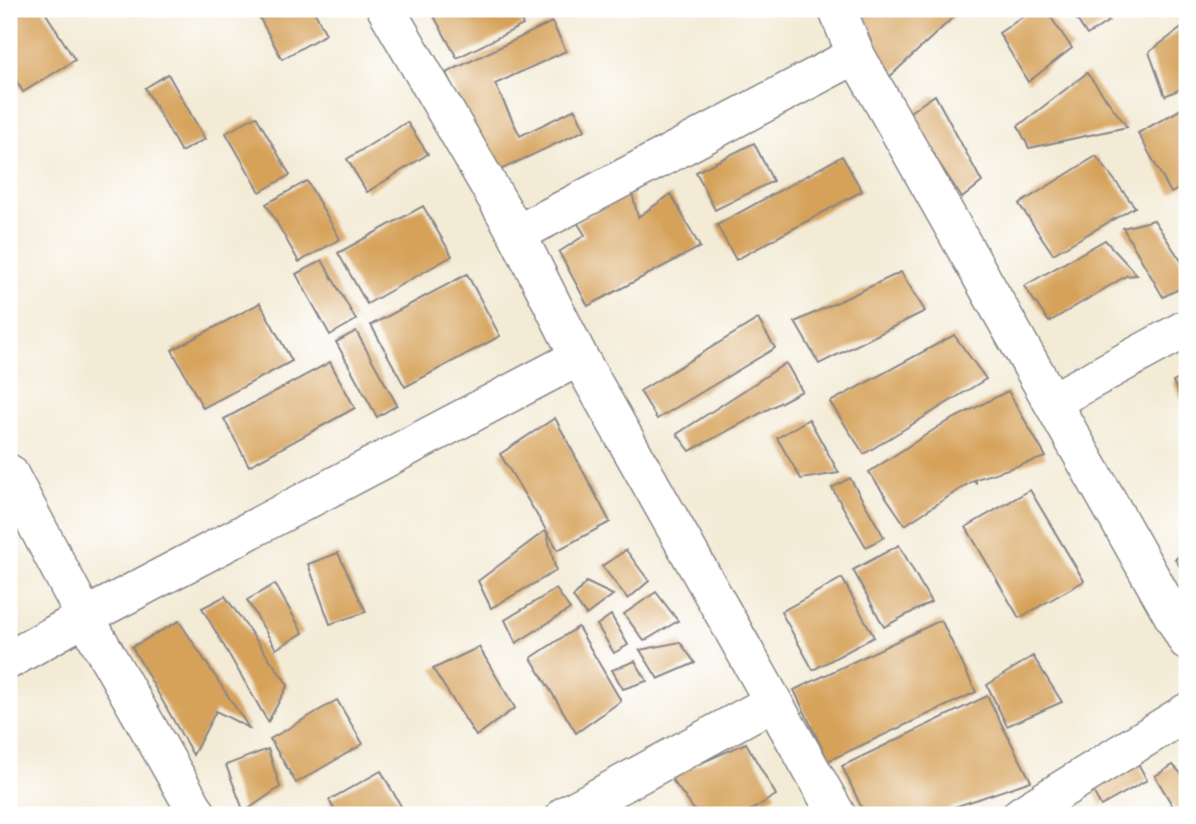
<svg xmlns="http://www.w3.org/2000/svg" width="1196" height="824" font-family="Vollkorn,serif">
<rect width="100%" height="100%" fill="#fff"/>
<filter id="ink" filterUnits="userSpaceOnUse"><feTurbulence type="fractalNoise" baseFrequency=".0143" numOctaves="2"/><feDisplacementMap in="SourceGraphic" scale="14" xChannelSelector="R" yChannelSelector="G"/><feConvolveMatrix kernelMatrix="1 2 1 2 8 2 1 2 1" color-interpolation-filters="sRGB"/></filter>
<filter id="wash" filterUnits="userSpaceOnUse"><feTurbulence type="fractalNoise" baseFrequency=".00686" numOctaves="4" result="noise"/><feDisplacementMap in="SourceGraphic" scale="28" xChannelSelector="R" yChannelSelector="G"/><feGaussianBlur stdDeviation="1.57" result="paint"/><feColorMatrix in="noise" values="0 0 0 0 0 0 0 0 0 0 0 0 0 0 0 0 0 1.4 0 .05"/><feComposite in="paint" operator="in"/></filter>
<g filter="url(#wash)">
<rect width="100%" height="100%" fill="#f3ebd6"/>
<g id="blocks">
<g fill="#d6a25a">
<path d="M18 9H43L75 60 23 92 9 69V15Z"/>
<path d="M268 9H313L326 34 282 59 258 15Z"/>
<path d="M430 9H517L523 25 457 58Z"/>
<path d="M849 9H962L884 82Z"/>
<path d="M1034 9H1045L1072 48 1028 82 999 33Z"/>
<path d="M1070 9H1102L1109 21 1087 35Z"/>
<path d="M552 22 566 51 495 84 520 136 575 109 585 130 494 173 446 73Z"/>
<path d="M1187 24V86L1165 96 1149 52Z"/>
<path d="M1087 73 1127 127 1029 148 1018 126Z"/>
<path d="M168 74 205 139 181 152 145 88Z"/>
<path d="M935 95 982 182 962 198 907 114Z"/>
<path d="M1187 106V184L1171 193 1138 133Z"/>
<path d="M256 116 290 175 260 192 226 133Z"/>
<path d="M407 122 428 154 367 192 347 159Z"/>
<path d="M754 143 773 181 715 210 696 172Z"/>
<path d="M842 156 862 191 736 260 717 225Z"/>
<path d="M1096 156 1135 207 1053 254 1019 204Z"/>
<path d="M307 181 340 239 299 262 266 204Z"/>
<path d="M632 193 638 217 671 194 700 247 588 306 559 252 585 235 577 222Z"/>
<path d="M423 206 452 256 367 304 338 253Z"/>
<path d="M1154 220 1187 270V285L1163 297 1123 228Z"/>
<path d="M1105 240 1137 275 1126 276 1049 322 1024 286Z"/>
<path d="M322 260 356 320 330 335 296 274Z"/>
<path d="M901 272 925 311 819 364 795 322Z"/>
<path d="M467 274 500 336 405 387 371 325Z"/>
<path d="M260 303 292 361 203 408 172 350Z"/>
<path d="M758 319 775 348 657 419 640 391Z"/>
<path d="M356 331 397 405 377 417 336 342Z"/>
<path d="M954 335 986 379 864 454 830 402Z"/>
<path d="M330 362 355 408 249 466 224 419Z"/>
<path d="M786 363 802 391 690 451 677 434Z"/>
<path d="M1187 375V409L1173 382Z"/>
<path d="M1008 391 1046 457 976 479V484L974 480 905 525 869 472 941 425Z"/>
<path d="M555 418 610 522 558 550 546 530 556 571 491 608 478 581 546 530 500 454Z"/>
<path d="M809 419 839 473 801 479 777 438Z"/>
<path d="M850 478 884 537 866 547 832 488Z"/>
<path d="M1030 490 1084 581 1019 618 966 527Z"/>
<path d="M899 545 931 602 884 627 853 570Z"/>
<path d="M626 550 649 581 628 599 602 566Z"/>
<path d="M1187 551V577L1175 559Z"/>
<path d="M338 553 366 612 330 624 308 564Z"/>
<path d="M842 578 874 637 813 670 781 612Z"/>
<path d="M586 582 613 595 586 615 573 597Z"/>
<path d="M275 584 303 633 276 649 247 600Z"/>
<path d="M556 589 570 609 516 643 505 620Z"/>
<path d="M656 592 678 621 644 641 624 614Z"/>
<path d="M225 596 288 685 268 722 202 608Z"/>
<path d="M611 615 628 645 614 653 597 625Z"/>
<path d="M941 620 976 692 828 761 794 690Z"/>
<path d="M179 621 249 728 216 711 193 755 132 647Z"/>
<path d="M578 627 621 701 576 733 531 658Z"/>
<path d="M680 642 695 663 658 679 640 650Z"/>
<path d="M479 647 515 708 476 736 433 669Z"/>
<path d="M1033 656 1062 702 1007 726 987 685Z"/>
<path d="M635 661 647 681 623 689 612 670Z"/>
<path d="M987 696 1031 781 931 815H865L842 766Z"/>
<path d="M337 700 363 744 296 783 270 739Z"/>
<path d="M746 743 776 795 743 815H698L670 777Z"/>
<path d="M268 749 280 787 244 812 226 765Z"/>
<path d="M1134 756 1147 780 1101 806 1088 782Z"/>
<path d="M1173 765 1187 780V815H1178L1155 776Z"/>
<path d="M381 771 406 815H337L329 800Z"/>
</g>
</g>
</g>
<g filter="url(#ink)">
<use href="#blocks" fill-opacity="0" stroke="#8a8688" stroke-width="2"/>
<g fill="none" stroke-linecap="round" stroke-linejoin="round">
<g stroke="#8a8688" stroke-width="40">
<g id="street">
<path d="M386 9 517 234 579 357 837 815"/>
<path d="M837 9 856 55 1187 641"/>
<path d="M517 234 856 55"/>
<path d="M1053 401 1187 328"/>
<path d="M9 473 85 617 198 815"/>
<path d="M9 660 85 617 579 357"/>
<path d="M565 815 773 702"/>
<path d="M1021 815 1187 712"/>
</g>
</g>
<use href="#street" stroke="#fff" stroke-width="37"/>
</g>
</g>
<rect width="1196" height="824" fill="none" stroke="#fff" stroke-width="35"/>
</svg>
